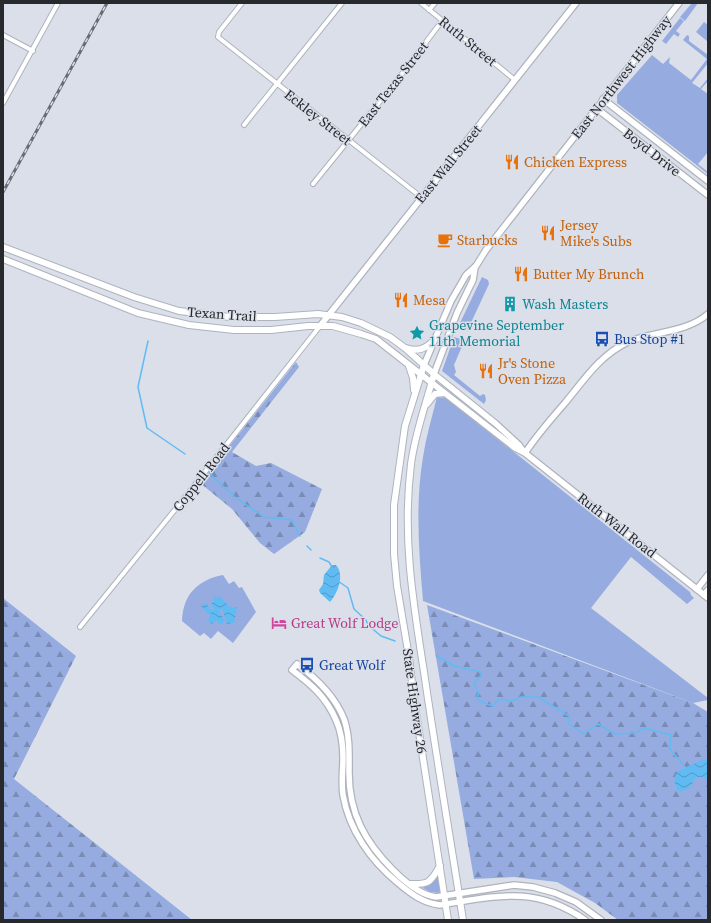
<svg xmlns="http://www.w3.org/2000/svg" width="711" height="923" font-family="'Source Serif 4',serif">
<defs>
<pattern id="forest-firs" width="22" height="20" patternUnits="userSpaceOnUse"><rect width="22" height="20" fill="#96ace0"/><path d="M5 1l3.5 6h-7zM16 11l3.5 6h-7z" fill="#7a8cb6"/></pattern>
<pattern id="water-waves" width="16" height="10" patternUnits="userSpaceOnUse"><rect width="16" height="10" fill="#61bbf3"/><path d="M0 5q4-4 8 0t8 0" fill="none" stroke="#5098c5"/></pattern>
</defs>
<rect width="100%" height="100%" fill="#dadfea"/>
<g fill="#96ace0">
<path d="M692 3H698L685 21 680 17Z"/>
<path d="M680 18 684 21 676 31 680 34 678 37 674 34 666 44 662 41Z"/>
<path d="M704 22 708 25V42L696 32Z"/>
<path d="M687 35 689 36V41L708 55V63L692 83 700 88 708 78V81L701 89 708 94V152L698 164 708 172V174L617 103V95L652 55 663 64 670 57 669 63 691 80 707 59 683 40Z"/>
<path d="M482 277 488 280 489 284 469 327 467 330H463L458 327Z"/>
<path d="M454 337 461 339 463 344 454 365 456 372 454 375 480 396 483 394 485 395 486 400 484 404 442 371Z"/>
<path d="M437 397 446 398 690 592 691 595 694 598 687 604 631 557 591 608 708 698V700L693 703 423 601C419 553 415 505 423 457 426 437 432 417 437 397Z"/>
<path d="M223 575 229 584 234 581 239 588 242 587 256 612 233 643 218 631 211 639 204 633 200 636 182 621C183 595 197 580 223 575Z"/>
<path d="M439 875 440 893 430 892 423 888 431 883Z"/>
</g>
<g fill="url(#forest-firs)">
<path d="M296 362 299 367 232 452 256 466 271 463 322 489 305 532 274 554 260 543 232 509 200 483Z"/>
<path d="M3 598 76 656 14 779 192 920H3Z"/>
<path d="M427 605 693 703 708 712V920H618L595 903 557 882 514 877 474 879Z"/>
</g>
<g fill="url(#water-waves)">
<path d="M332 565H336C345 575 338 593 330 602L320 593 319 590 323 584 324 575Z"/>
<path d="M214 596 216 597 222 598C226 603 229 609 237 607L234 623 227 624 226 622 222 608 219 612 224 619 223 624H219L217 620 212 624 208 621 211 613H210L208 614 201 606 206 603 211 610H213L214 609 211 605 214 599 213 597Z"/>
<path d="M704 759 708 760V781L703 777H696C690 787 690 791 678 791 674 784 673 777 678 771Z"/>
</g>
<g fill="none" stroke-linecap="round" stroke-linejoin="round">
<g stroke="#61bbf3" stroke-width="1.5">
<path d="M148 341 138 387 147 428 185 454"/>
<path d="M209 473 236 498 264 517 292 520 300 536"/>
<path d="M307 546 311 550"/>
<path d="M320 558 329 562 332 567"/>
<path d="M338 581 348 588 354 609 366 620 368 625 381 636 395 641"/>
<path d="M437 656 454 666 481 672V675L474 684 479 694 476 697 482 702 493 706 499 699 511 701 521 697H538L569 716V724L584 734 598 724 615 734 635 733 644 728 671 735 670 749 685 767"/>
</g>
<g stroke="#aeb3bd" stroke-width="6">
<g id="street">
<path d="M242 3 219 32 218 37 421 197"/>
<path d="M421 3 515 80"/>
<path d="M429 10 435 3"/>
<path d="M3 35 33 51"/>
<path d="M3 103 58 3"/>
<path d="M244 125 342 3"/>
<path d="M313 184 398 79 442 21"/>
<path d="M80 627 182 501 320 326"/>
</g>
</g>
<g stroke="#aeb3bd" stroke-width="8">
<g id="secondary">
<path d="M603 99 708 181"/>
<path d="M596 108 708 195"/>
<path d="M475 267 473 280 457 313 434 374 495 423 519 445 524 452"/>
<path d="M320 326 576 3"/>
<path d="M424 365 451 301 466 275 476 266 486 250 679 3"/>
<path d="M432 383 515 448 525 453 708 598"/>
<path d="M525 453C537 435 551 419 565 403 584 380 600 355 628 342 654 331 686 333 708 314"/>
<path d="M697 589 708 575"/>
<path d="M704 595 708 590"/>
<path d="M585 920C535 885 497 896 440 905 423 903 411 894 398 883 371 861 349 830 343 795 341 783 343 771 343 758 343 746 341 731 336 720 326 697 312 685 292 670L297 664C316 678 335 696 344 719 350 736 349 755 349 773 349 813 365 842 393 870 404 881 420 895 436 897L514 885 533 887 555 893 576 902 601 920"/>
</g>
</g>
<g stroke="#aeb3bd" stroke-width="8">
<g id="primary">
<path d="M3 247 134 297 179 311 230 317H275L318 314 342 317 361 323 390 337 405 348 434 374C426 404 415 433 411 464 402 536 413 602 424 672 436 755 450 837 463 920"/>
<path d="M3 259 138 313 189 325 234 330H271L308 326H333L361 334 376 339 432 383"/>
<path d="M406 348C418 352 426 349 434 340"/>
<path d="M424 365 405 426 394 505V554L397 586 409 657 414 700 448 920"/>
<path d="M409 366 413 378 414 390"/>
<path d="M427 404 435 394 444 393"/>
<path d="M411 884C430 885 431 881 440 866"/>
</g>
</g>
<use href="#street" stroke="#fff" stroke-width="4"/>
<use href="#secondary" stroke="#fff" stroke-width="5.5"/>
<use href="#primary" stroke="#fff" stroke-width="6"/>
<g stroke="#686b72" stroke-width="3">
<path id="rail" d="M3 192 107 3"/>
</g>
<use href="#rail" stroke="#dadfea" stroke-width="1.5" stroke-dasharray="4.5" stroke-linecap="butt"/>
</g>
<defs>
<g id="restaurant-bare" transform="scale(1.2)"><path d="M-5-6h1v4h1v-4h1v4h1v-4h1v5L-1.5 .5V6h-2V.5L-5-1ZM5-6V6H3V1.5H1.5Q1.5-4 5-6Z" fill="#e8710a" stroke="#dadfea" stroke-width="2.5" paint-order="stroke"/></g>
<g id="cafe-bare" transform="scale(1.2)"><path d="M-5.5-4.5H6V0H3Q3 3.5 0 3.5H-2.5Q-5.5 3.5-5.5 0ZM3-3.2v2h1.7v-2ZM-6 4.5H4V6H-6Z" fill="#e8710a" stroke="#dadfea" stroke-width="2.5" paint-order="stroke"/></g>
<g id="building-bare" transform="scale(1.2)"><path d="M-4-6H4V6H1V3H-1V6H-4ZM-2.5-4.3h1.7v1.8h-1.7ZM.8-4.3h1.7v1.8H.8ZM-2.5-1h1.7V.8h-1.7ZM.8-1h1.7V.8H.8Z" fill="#0f9aa8" stroke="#dadfea" stroke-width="2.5" paint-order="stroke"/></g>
<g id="sight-bare" transform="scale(1.2)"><path d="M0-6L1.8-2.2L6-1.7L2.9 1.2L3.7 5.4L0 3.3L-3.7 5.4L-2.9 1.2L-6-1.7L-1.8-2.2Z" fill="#0f9aa8" stroke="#dadfea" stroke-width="2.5" paint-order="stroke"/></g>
<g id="bus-bare" transform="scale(1.2)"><path d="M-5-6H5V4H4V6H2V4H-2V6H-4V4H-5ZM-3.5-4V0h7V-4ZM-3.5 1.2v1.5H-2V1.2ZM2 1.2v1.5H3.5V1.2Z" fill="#1a4fb4" stroke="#dadfea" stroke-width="2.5" paint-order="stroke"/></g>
<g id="hotel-bare" transform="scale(1.2)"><path d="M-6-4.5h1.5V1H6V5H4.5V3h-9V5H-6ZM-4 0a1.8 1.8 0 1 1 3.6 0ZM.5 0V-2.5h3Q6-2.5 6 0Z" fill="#d1479c" stroke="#dadfea" stroke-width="2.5" paint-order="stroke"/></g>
</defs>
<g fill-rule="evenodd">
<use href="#restaurant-bare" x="512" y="162"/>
<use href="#restaurant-bare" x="548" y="233"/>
<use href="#cafe-bare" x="445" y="240"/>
<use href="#restaurant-bare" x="521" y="274"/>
<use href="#restaurant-bare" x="401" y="300"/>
<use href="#building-bare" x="510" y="304"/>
<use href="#sight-bare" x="417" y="333"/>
<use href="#bus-bare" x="602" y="339"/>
<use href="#restaurant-bare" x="486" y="371"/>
<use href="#hotel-bare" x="279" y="623"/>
<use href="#bus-bare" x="307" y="665"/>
</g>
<g text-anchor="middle" stroke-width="3" stroke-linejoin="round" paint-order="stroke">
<g font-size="14" fill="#27292d" stroke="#dadfea">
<text transform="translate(468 41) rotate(39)" y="5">Ruth Street</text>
<text transform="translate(621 77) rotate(-52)" y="5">East Northwest Highway</text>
<text transform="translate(393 84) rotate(-52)" y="5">East Texas Street</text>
<text transform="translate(318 117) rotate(38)" y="5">Eckley Street</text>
<text transform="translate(652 152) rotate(38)" y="5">Boyd Drive</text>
<text transform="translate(448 164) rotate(-51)" y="5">East Wall Street</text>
<text transform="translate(222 314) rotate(4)" y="5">Texan Trail</text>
<text transform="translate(201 477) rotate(-52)" y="5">Coppell Road</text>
<text transform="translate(617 525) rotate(38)" y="5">Ruth Wall Road</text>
<text transform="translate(415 701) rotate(82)" y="5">State Highway 26</text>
</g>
<g font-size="14" fill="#c56008" stroke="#dadfea" text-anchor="start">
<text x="524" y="167">Chicken Express</text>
<text x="560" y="230">Jersey<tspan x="560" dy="16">Mike's Subs</tspan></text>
<text x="457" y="245">Starbucks</text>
<text x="533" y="279">Butter My Brunch</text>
<text x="413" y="305">Mesa</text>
<text x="498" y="368">Jr's Stone<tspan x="498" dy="16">Oven Pizza</tspan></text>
</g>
<g font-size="14" fill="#0d838f" stroke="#dadfea" text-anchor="start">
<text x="522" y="309">Wash Masters</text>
<text x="429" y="330">Grapevine September<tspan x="429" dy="16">11th Memorial</tspan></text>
</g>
<g font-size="14" fill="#164399" stroke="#dadfea" text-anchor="start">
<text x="614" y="344">Bus Stop #1</text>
<text x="319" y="670">Great Wolf</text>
</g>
<g font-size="14" fill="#b23c85" stroke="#dadfea" text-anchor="start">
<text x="291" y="628">Great Wolf Lodge</text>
</g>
</g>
<rect width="711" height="923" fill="none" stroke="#27292d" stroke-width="8"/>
</svg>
